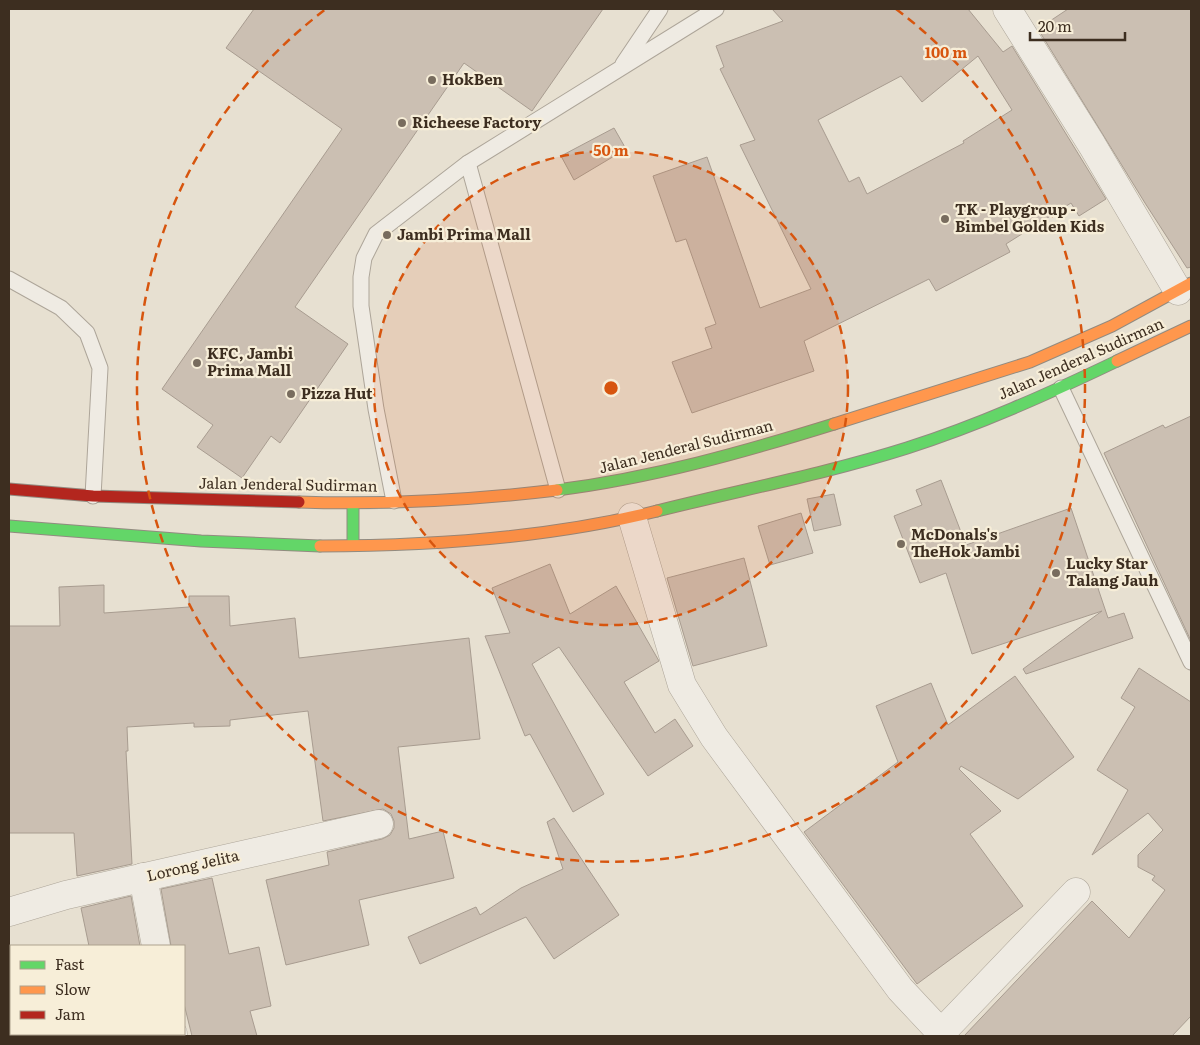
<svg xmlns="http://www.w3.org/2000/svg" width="1200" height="1045" font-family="Literata,serif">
<rect width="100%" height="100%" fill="#e7e0d1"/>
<g fill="#cbbfb2" stroke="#a89c90" fill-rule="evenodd">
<path d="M254 9H603L532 111 464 63 295 307 348 344 280 443 271 436 242 478 197 447 213 425 162 389 342 129 226 48Z"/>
<path d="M772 9H968L1003 52 1012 46 1106 199 1079 216 1071 203 1006 244 1010 252 936 291 929 279 804 341 814 371 692 413 672 362 712 348 705 328 716 324 686 239 676 242 653 176 707 157 760 308 811 289 740 145 755 140 720 69 724 67 716 46 783 21ZM978 56 1012 110 963 141 964 143 867 194 859 177 849 182 818 120 901 76 922 102Z"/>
<path d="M1068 9H1191V267L1187 268 1145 203 1038 29Z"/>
<path d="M614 128 626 149 574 180 561 156Z"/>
<path d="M1191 416V641L1104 453 1163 425 1165 428Z"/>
<path d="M941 480 966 545 1071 508 1108 618 1124 613 1133 638 1026 674 1023 669 1102 611 972 654 946 573 920 583 894 516 922 505 916 490Z"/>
<path d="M834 494 841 525 814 531 807 499Z"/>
<path d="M801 513 813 553 770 565 758 526Z"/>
<path d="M744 558 767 646 693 666 667 578Z"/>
<path d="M550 564 570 614 616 586 659 661 624 682 655 733 675 719 693 746 648 776 559 647 532 664 604 794 573 812 530 734 525 736 485 636 510 633 492 588Z"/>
<path d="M104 585V613L189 607V596H229L230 626 295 618 299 658 469 638 480 739 398 747 409 839 443 831 454 878 359 900 369 945 286 965 266 880 329 865 327 852 382 839 390 835 394 828V821L391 814 383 809 323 821 308 711 230 720V726L194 727V723L127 727 128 751H126L132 864 77 876 74 833H9V626H60L59 587Z"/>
<path d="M1139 668 1191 702V1016L1172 1036H964L1092 901 1129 938 1165 890 1152 880 1155 876 1138 867V855L1163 830 1148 813 1092 855 1128 790 1097 770 1135 707 1121 698Z"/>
<path d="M1015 676 1074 757 1018 799 961 766 959 769 1001 811 970 834 1023 906 917 984 804 832 898 762 876 706 931 683 948 725Z"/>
<path d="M554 818 619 915 554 959 526 917 420 964 408 937 476 907 480 915 521 888 563 869 547 822Z"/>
<path d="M212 878 229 954 259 947 271 1006 250 1011 257 1036H192L184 1004V946H171L161 889Z"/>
<path d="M131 896 140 946H89L81 908Z"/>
</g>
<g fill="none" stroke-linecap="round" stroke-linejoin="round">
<g stroke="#ada599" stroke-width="17">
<g id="lane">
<path d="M623 64 660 9"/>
<path d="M468 163 558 490"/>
<path d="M9 279 61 308 87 333 100 368 93 496"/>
<path d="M1061 388 1191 662"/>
<path d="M394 501 376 409 361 306V277L364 258 376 234 468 163 716 9"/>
</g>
</g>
<g stroke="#ada599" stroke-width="29">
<g id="street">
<path d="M1007 9 1092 145 1178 291"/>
<path d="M632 517 682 685 714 737 900 989 944 1036"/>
<path d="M143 877 156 946"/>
<path d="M9 912 66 895 379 824"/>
<path d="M9 1022 11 1036"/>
<path d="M941 1033 1076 892"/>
<path d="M173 1034V1036"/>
<path d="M95 1036V1034"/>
</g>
</g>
<g stroke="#928b80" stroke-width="13">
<g id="fast">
<path d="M557 490C652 478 744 452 834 424"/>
<path d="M353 504V545"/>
<path d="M657 511C740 490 825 474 907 448 979 425 1048 394 1117 361"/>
<path d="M9 526 201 541 320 546"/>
</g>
</g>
<g stroke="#928b80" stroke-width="13">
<g id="slow">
<path d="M1117 361 1191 326"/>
<path d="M834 424 1030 362 1112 326 1191 283"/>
<path d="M299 502C385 505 472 500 557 490"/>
<path d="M320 546C430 546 550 538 657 511"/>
</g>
</g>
<g stroke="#928b80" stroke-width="13">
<path id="jam" d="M9 489 93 496 299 502"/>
</g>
<use href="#lane" stroke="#efebe3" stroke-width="15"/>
<use href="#street" stroke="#efebe3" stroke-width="28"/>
<use href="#fast" stroke="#63d668" stroke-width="11"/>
<use href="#slow" stroke="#ff974d" stroke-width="11"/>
<use href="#jam" stroke="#b3261e" stroke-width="11"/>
</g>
<circle cx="611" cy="388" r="237" fill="#d7550e" fill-opacity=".12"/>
<g fill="none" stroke="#d7550e" stroke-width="2.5" stroke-dasharray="9 6">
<circle cx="611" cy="388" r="237"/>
<path d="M896 9A474 474 0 1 1 326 9"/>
</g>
<g fill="#786c5e" stroke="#f7eed8" stroke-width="2">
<circle cx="432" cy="80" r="5"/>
<circle cx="402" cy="123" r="5"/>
<circle cx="945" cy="219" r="5"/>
<circle cx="387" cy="235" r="5"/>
<circle cx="197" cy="363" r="5"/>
<circle cx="291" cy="394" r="5"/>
<circle cx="901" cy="544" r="5"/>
<circle cx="1056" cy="573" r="5"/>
</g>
<g text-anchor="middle" stroke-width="4.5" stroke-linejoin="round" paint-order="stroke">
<g font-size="15" font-weight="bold" fill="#3d2e20" stroke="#f7eed8" text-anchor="start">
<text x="442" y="85">HokBen</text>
<text x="412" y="128">Richeese Factory</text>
<text x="955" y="215">TK - Playgroup -<tspan x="955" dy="17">Bimbel Golden Kids</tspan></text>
<text x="397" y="240">Jambi Prima Mall</text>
<text x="207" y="359">KFC, Jambi<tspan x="207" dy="17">Prima Mall</tspan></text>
<text x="301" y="399">Pizza Hut</text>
<text x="911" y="540">McDonals's<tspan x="911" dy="17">TheHok Jambi</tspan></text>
<text x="1066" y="569">Lucky Star<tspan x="1066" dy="17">Talang Jauh</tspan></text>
</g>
<g font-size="15" fill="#3d2e20" stroke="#f7eed8">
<text transform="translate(1081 359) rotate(-24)" y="5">Jalan Jenderal Sudirman</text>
<text transform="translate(686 447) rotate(-14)" y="5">Jalan Jenderal Sudirman</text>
<text transform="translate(288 485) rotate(1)" y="5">Jalan Jenderal Sudirman</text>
<text transform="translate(193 866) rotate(-13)" y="5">Lorong Jelita</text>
</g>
</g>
<circle cx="611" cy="388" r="8" fill="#d7550e" stroke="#f7eed8" stroke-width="2.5"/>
<g font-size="15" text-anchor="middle" font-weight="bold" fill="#d7550e" stroke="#f7eed8" stroke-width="4.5" stroke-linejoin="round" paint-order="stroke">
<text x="946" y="58">100 m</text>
<text x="611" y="156">50 m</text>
</g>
<rect width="1200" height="1045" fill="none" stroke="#3d2e20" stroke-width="20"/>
<rect x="10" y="945" width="175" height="90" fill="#f7eed8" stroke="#ada18e"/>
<rect x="20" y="961" width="25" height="8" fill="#63d668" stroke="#ada18e"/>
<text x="55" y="970" font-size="15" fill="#3d2e20">Fast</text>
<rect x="20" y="986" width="25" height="8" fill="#ff974d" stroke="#ada18e"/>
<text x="55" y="995" font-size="15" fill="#3d2e20">Slow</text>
<rect x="20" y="1011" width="25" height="8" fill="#b3261e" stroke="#ada18e"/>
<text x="55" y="1020" font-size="15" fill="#3d2e20">Jam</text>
<path d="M1030 32v8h95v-8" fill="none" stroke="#3d2e20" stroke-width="2.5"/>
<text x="1038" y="32" font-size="15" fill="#3d2e20" stroke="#f7eed8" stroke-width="4" paint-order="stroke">20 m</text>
</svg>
